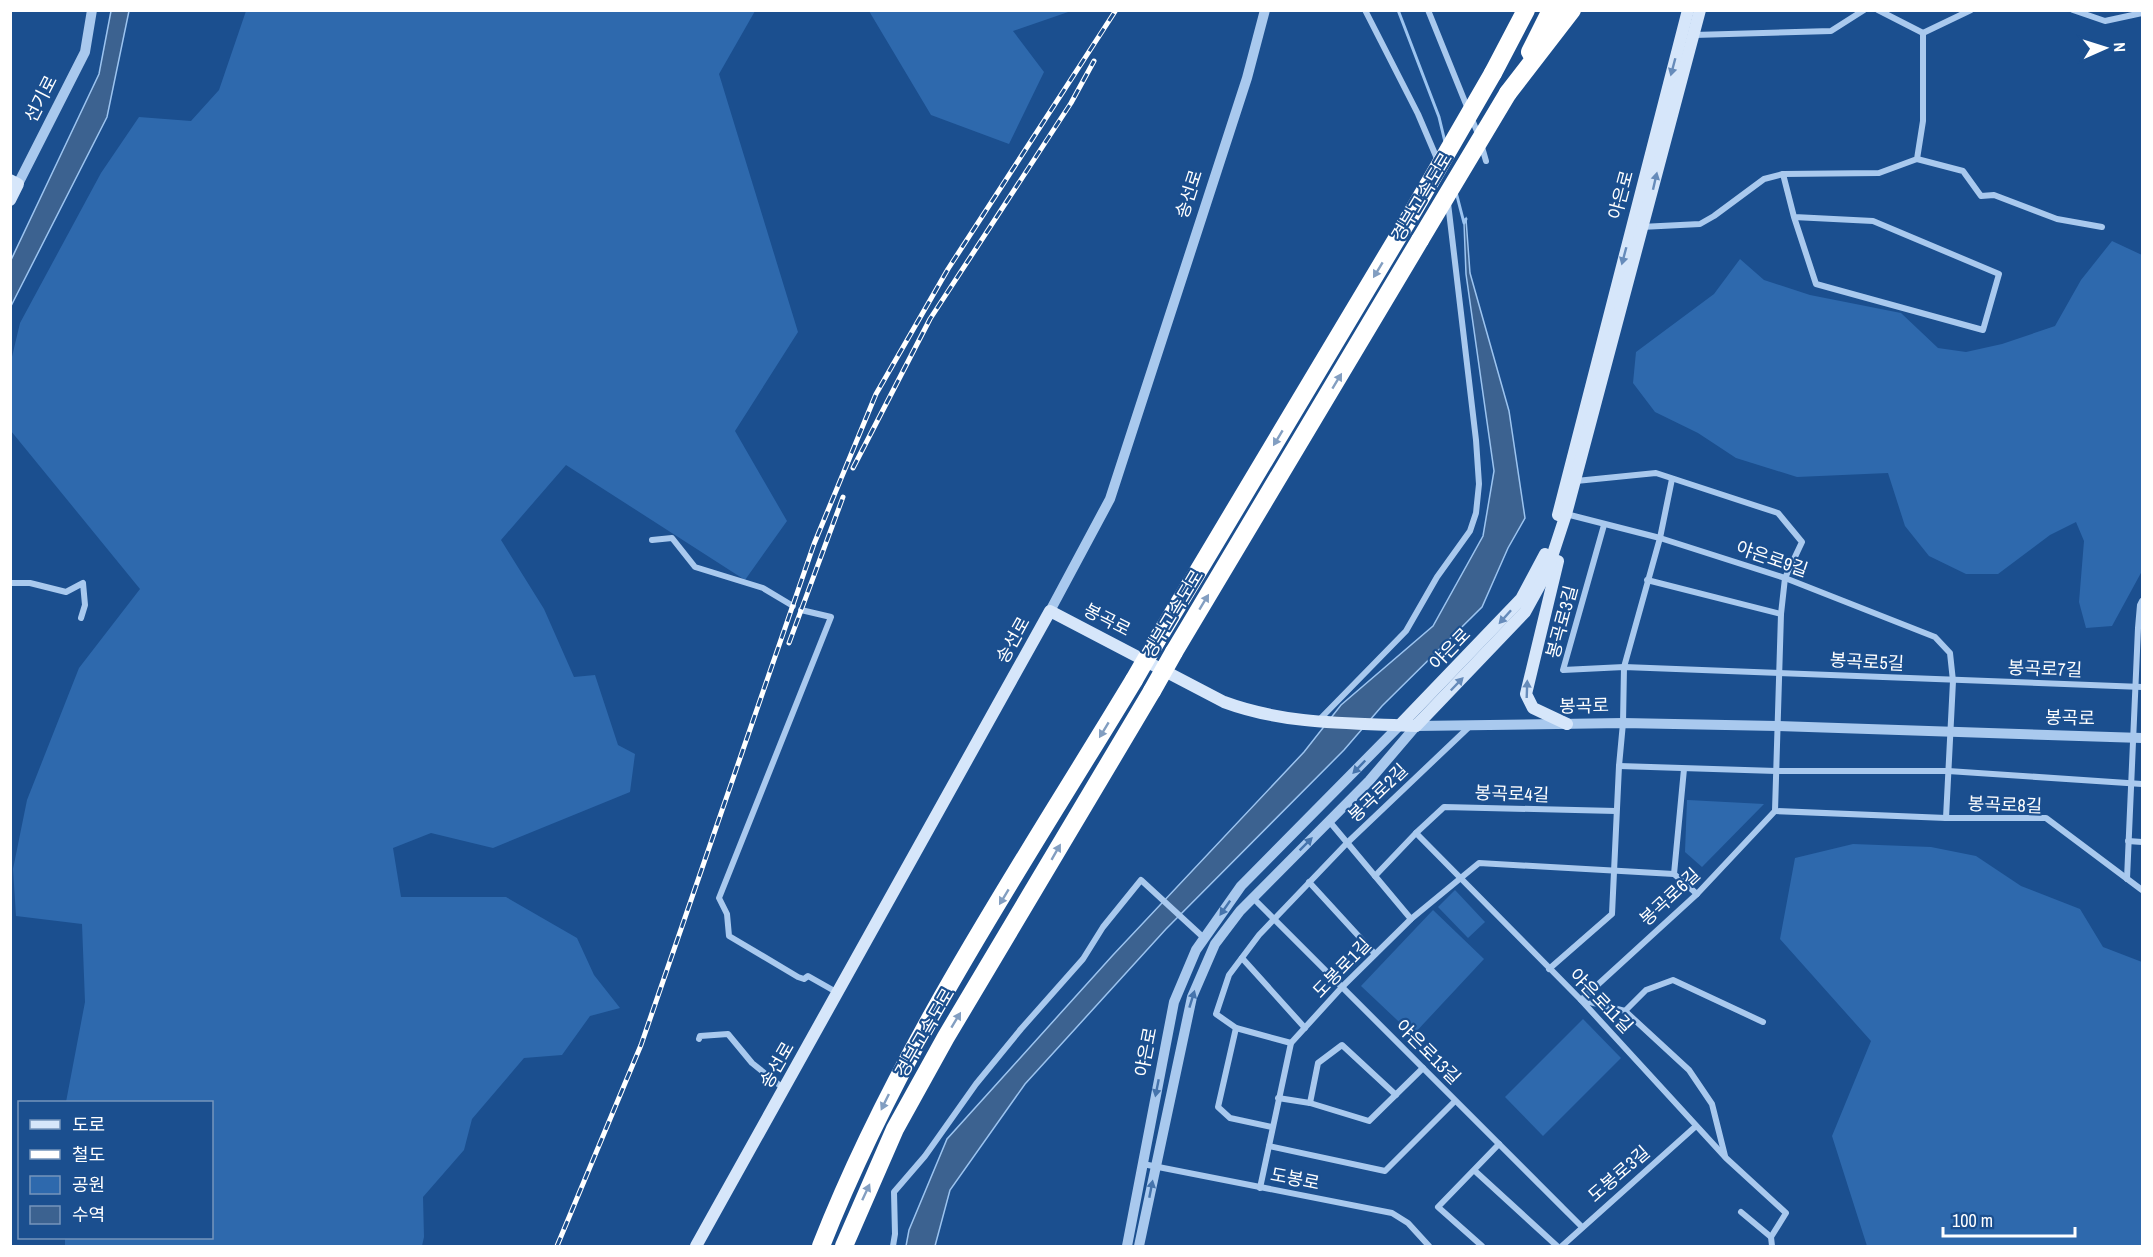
<svg xmlns="http://www.w3.org/2000/svg" width="2153" height="1257" font-family="'Archivo Narrow','Noto Sans KR',sans-serif">
<rect width="100%" height="100%" fill="#1b4f8f"/>
<g fill="#2e69ad">
<path d="M246 11H755L719 74 798 332 735 431 787 521 745 580 566 465 501 540 544 609 574 677 595 675 618 745 635 754 630 792 493 848 431 833 393 848 401 897H506L577 938 594 975 620 1008 590 1016 562 1055 524 1058 472 1119 464 1150 423 1197 424 1237 422 1246H65V1238H212V1102H66L85 1002 82 924 16 916 13 869 27 800 79 668 140 589 11 431V361L20 323 101 173 139 117 191 121 219 90Z"/>
<path d="M869 11H1071L1013 31 1044 72 1009 144 931 115Z"/>
<path d="M2112 241 2142 255V571L2112 626 2086 628 2079 602 2084 541 2076 522 2050 535 1998 574H1966L1929 556 1905 526 1888 473 1797 477 1736 458 1698 433 1655 412 1633 383 1636 352 1714 294 1740 259 1764 280 1810 295 1901 313 1938 348 1966 352 2002 344 2055 326 2081 280Z"/>
<path d="M1687 800H1688L1764 804 1702 867 1685 852Z"/>
<path d="M1853 844 1931 847 1976 856 2021 886 2080 909 2103 947 2142 962V1246H1867L1832 1136 1871 1041 1780 939 1795 858Z"/>
<path d="M1455 890 1485 922 1468 938 1438 907Z"/>
<path d="M1433 910 1484 959 1413 1035 1361 986Z"/>
<path d="M1583 1019 1621 1058 1543 1136 1505 1097Z"/>
</g>
<g fill="#3c6290" stroke="#9cc4f0" stroke-width="1.5">
<path d="M111 11H129L107 117 11 306V260L99 74Z"/>
<path d="M1466 219 1470 273 1509 411 1525 518 1508 548 1482 607 1382 706 1344 750 1166 929 1025 1084 950 1190 935 1246H906L909 1230 947 1139 1113 955 1304 752 1341 705 1433 626 1483 536 1494 471 1466 274 1464 223Z"/>
</g>
<g fill="none" stroke-linecap="round" stroke-linejoin="round">
<g stroke="#9cc4f0" stroke-width="3">
<path d="M1398 10 1439 117 1445 142"/>
<path d="M1456 192 1464 223 1466 219"/>
</g>
<g stroke="#a9c9ee" stroke-width="6">
<path d="M1365 10 1418 114 1438 161"/>
<path d="M1428 10 1478 134"/>
<path d="M1878 10 1923 33"/>
<path d="M2073 10 2105 21 2142 13"/>
<path d="M1694 35 1831 31 1864 10"/>
<path d="M1482 147 1486 161"/>
<path d="M1917 159 1963 171 1981 196 1994 195 2057 219 2102 227"/>
<path d="M1783 174 1794 217 1873 221 1999 274 1983 330 1816 284 1794 217"/>
<path d="M1641 227 1700 224 1714 216 1764 179 1783 174 1879 173 1917 159 1923 121V33L1971 10"/>
<path d="M1576 481 1656 473 1778 513 1802 542 1785 578 1781 614 1775 811 1697 894 1581 1000"/>
<path d="M1566 514 1660 538 1785 578 1935 637 1950 653 1953 681 1946 818"/>
<path d="M1604 525 1563 670 1624 667 2142 687"/>
<path d="M652 540 672 538 695 567 763 588 793 606"/>
<path d="M1647 580 1781 614"/>
<path d="M10 583H30L66 592 83 583 85 605 81 618"/>
<path d="M801 610 831 617 719 898 727 914 729 936 798 977 804 979 808 976 838 993"/>
<path d="M1319 720 1406 631 1437 577 1470 531 1476 513 1479 484 1476 440 1448 203"/>
<path d="M1619 766 1776 771H1948L2142 784"/>
<path d="M1775 811 1946 818H2046L2142 890"/>
<path d="M1329 821 1411 919"/>
<path d="M1416 833 1444 807 1616 811"/>
<path d="M2128 841 2142 842"/>
<path d="M1674 874 1684 769"/>
<path d="M1375 876 1416 833 1581 1000 1726 1158 1786 1213 1771 1237"/>
<path d="M2127 879 2138 628 2140 605 2142 601"/>
<path d="M1309 882 1375 954"/>
<path d="M1253 898 1582 1227"/>
<path d="M1242 958 1305 1028"/>
<path d="M1549 969 1612 914 1619 766 1623 723 1624 667 1660 538 1672 479"/>
<path d="M1582 1000 1625 1011 1689 1070 1712 1104 1725 1156"/>
<path d="M1625 1011 1646 990 1673 980 1763 1022"/>
<path d="M1236 1028 1218 1107 1230 1118 1272 1127"/>
<path d="M699 1039 700 1036 728 1034 752 1063 783 1088"/>
<path d="M1291 1043 1236 1028 1216 1014 1229 975 1259 935 1347 843 1469 727"/>
<path d="M1278 1098 1310 1103 1369 1121 1423 1068"/>
<path d="M1310 1103 1318 1063 1342 1045 1396 1095"/>
<path d="M1269 1146 1385 1171 1455 1101"/>
<path d="M1143 1164 1392 1213 1408 1223 1429 1246"/>
<path d="M1475 1171 1557 1246"/>
<path d="M1260 1188 1291 1043 1342 987 1411 919 1479 863 1674 874 1697 894"/>
<path d="M1741 1212 1771 1237 1772 1246"/>
<path d="M893 1246 895 1234 894 1192 925 1156 976 1084 1021 1029 1083 959 1103 927 1141 880 1204 938"/>
<path d="M1482 1246 1438 1207 1499 1144"/>
<path d="M1562 1246 1696 1126"/>
</g>
<g stroke="#a9c9ee" stroke-width="10">
<path d="M18 184 85 52 92 10"/>
<path d="M1050 611 1110 499 1247 78 1265 10"/>
<path d="M1127 1246 1174 1002 1196 950 1241 886 1400 725"/>
<path d="M1139 1246 1192 997 1215 944 1240 911 1369 781 1416 726 1623 723 1777 726 2142 738"/>
</g>
<g stroke="#d6e6fa" stroke-width="12">
<path d="M10 180 18 184 10 200"/>
<path d="M1558 515 1688 10"/>
<path d="M1558 561 1526 694 1533 708 1567 724"/>
<path d="M1400 725 1521 599 1545 554"/>
<path d="M696 1246 1050 611 1224 702C1286 725 1351 723 1416 726L1525 612 1547 572 1566 514 1700 10"/>
</g>
<g stroke="#fff" stroke-width="18">
<path d="M1530 52 1551 10"/>
<path d="M1493 73 1526 10"/>
<path d="M1508 93 1572 10"/>
<path d="M1157 640 1408 220"/>
<path d="M1174 652 1420 240"/>
<path d="M821 1246C900 1045 1023 864 1134 680"/>
<path d="M844 1246 895 1129 946 1037 1152 691"/>
</g>
<g stroke="#fff" stroke-width="5">
<g id="rail">
<path d="M853 468 930 319 1071 103 1094 61"/>
<path d="M789 643 843 497"/>
<path d="M557 1246 641 1045 814 544 876 394 948 269 1116 10"/>
</g>
</g>
<use href="#rail" stroke="#1b4f8f" stroke-width="3" stroke-dasharray="9" stroke-linecap="butt"/>
<g stroke="#fff" stroke-width="18">
<path d="M1408 220 1493 73"/>
<path d="M1420 240 1508 93"/>
<path d="M1134 680 1157 640"/>
<path d="M1152 691 1174 652"/>
</g>
</g>
<defs><path id="oneway-solid" d="M-6-.8H1V-3.2L6.5 0L1 3.2V.8H-6Z" transform="scale(1.5)"/></defs>
<g fill="#668bba">
<use href="#oneway-solid" transform="translate(1673 67) rotate(105)"/>
<use href="#oneway-solid" transform="translate(1655 181) rotate(-77)"/>
<use href="#oneway-solid" transform="translate(1624 256) rotate(105)"/>
<use href="#oneway-solid" transform="translate(1505 617) rotate(132)"/>
<use href="#oneway-solid" transform="translate(1457 684) rotate(-46)"/>
<use href="#oneway-solid" transform="translate(1527 689) rotate(-88)"/>
</g>
<g fill="#829ec1">
<use href="#oneway-solid" transform="translate(1378 270) rotate(121)"/>
<use href="#oneway-solid" transform="translate(1337 381) rotate(-59)"/>
<use href="#oneway-solid" transform="translate(1278 438) rotate(121)"/>
<use href="#oneway-solid" transform="translate(1204 602) rotate(-59)"/>
<use href="#oneway-solid" transform="translate(1104 730) rotate(121)"/>
<use href="#oneway-solid" transform="translate(1056 852) rotate(-60)"/>
<use href="#oneway-solid" transform="translate(1004 897) rotate(121)"/>
<use href="#oneway-solid" transform="translate(956 1020) rotate(-59)"/>
<use href="#oneway-solid" transform="translate(885 1102) rotate(116)"/>
<use href="#oneway-solid" transform="translate(866 1192) rotate(-65)"/>
</g>
<g fill="#4674ac">
<use href="#oneway-solid" transform="translate(1359 767) rotate(134)"/>
<use href="#oneway-solid" transform="translate(1306 844) rotate(-45)"/>
<use href="#oneway-solid" transform="translate(1225 908) rotate(125)"/>
<use href="#oneway-solid" transform="translate(1192 999) rotate(-73)"/>
<use href="#oneway-solid" transform="translate(1157 1088) rotate(101)"/>
<use href="#oneway-solid" transform="translate(1151 1189) rotate(-79)"/>
</g>
<g text-anchor="middle" stroke-width="4.5" stroke-linejoin="round" paint-order="stroke">
<g font-size="18" fill="#fff" stroke="#1b4f8f">
<text transform="translate(41 99) rotate(-63)" y="6">선기로</text>
<text transform="translate(1189 194) rotate(-72)" y="6">송선로</text>
<text transform="translate(1621 195) rotate(-75)" y="6">야은로</text>
<text transform="translate(1422 197) rotate(-59)" y="6">경부고속도로</text>
<text transform="translate(1772 559) rotate(19)" y="6">야은로9길</text>
<text transform="translate(1173 614) rotate(-59)" y="6">경부고속도로</text>
<text transform="translate(1107 620) rotate(27)" y="6">봉곡로</text>
<text transform="translate(1562 622) rotate(-75)" y="6">봉곡로3길</text>
<text transform="translate(1013 640) rotate(-61)" y="6">송선로</text>
<text transform="translate(1450 649) rotate(-46)" y="6">야은로</text>
<text transform="translate(1867 662) rotate(3)" y="6">봉곡로5길</text>
<text transform="translate(2045 669) rotate(2)" y="6">봉곡로7길</text>
<text transform="translate(1584 706) rotate(-1)" y="6">봉곡로</text>
<text transform="translate(2070 718) rotate(1)" y="6">봉곡로</text>
<text transform="translate(1378 793) rotate(-44)" y="6">봉곡로2길</text>
<text transform="translate(1512 794) rotate(2)" y="6">봉곡로4길</text>
<text transform="translate(2005 805) rotate(2)" y="6">봉곡로8길</text>
<text transform="translate(1670 897) rotate(-43)" y="6">봉곡로6길</text>
<text transform="translate(1342 968) rotate(-46)" y="6">도봉로1길</text>
<text transform="translate(1601 1001) rotate(46)" y="6">야은로11길</text>
<text transform="translate(925 1033) rotate(-60)" y="6">경부고속도로</text>
<text transform="translate(1146 1052) rotate(-79)" y="6">야은로</text>
<text transform="translate(1428 1052) rotate(45)" y="6">야은로13길</text>
<text transform="translate(777 1065) rotate(-60)" y="6">송선로</text>
<text transform="translate(1619 1174) rotate(-41)" y="6">도봉로3길</text>
<text transform="translate(1295 1179) rotate(11)" y="6">도봉로</text>
</g>
</g>
<rect width="2153" height="1257" fill="none" stroke="#ffffff" stroke-width="24"/>
<rect x="18" y="1101" width="195" height="138" fill="#1b4f8f" stroke="#7695bc" stroke-width="1.5"/>
<rect x="30" y="1120" width="30" height="9" fill="#d6e6fa" stroke="#7695bc" stroke-width="1.5"/>
<text x="72" y="1131" font-size="18" fill="#ffffff">도로</text>
<rect x="30" y="1150" width="30" height="9" fill="#ffffff" stroke="#7695bc" stroke-width="1.5"/>
<text x="72" y="1161" font-size="18" fill="#ffffff">철도</text>
<rect x="30" y="1176" width="30" height="18" fill="#2e69ad" stroke="#7695bc" stroke-width="1.5"/>
<text x="72" y="1191" font-size="18" fill="#ffffff">공원</text>
<rect x="30" y="1206" width="30" height="18" fill="#3c6290" stroke="#7695bc" stroke-width="1.5"/>
<text x="72" y="1221" font-size="18" fill="#ffffff">수역</text>
<g transform="translate(2105 48) rotate(87)" stroke="#1b4f8f" stroke-width="4.5" paint-order="stroke">
<path d="M0-4.5L10 22L0 15L-10 22Z" fill="#ffffff"/>
<text y="-9" font-size="16" font-weight="bold" text-anchor="middle" fill="#ffffff">N</text>
</g>
<path d="M1943 1227v9h132v-9" fill="none" stroke="#ffffff" stroke-width="3"/>
<text x="1952" y="1227" font-size="18" fill="#ffffff" stroke="#1b4f8f" stroke-width="4.5" paint-order="stroke">100 m</text>
</svg>
